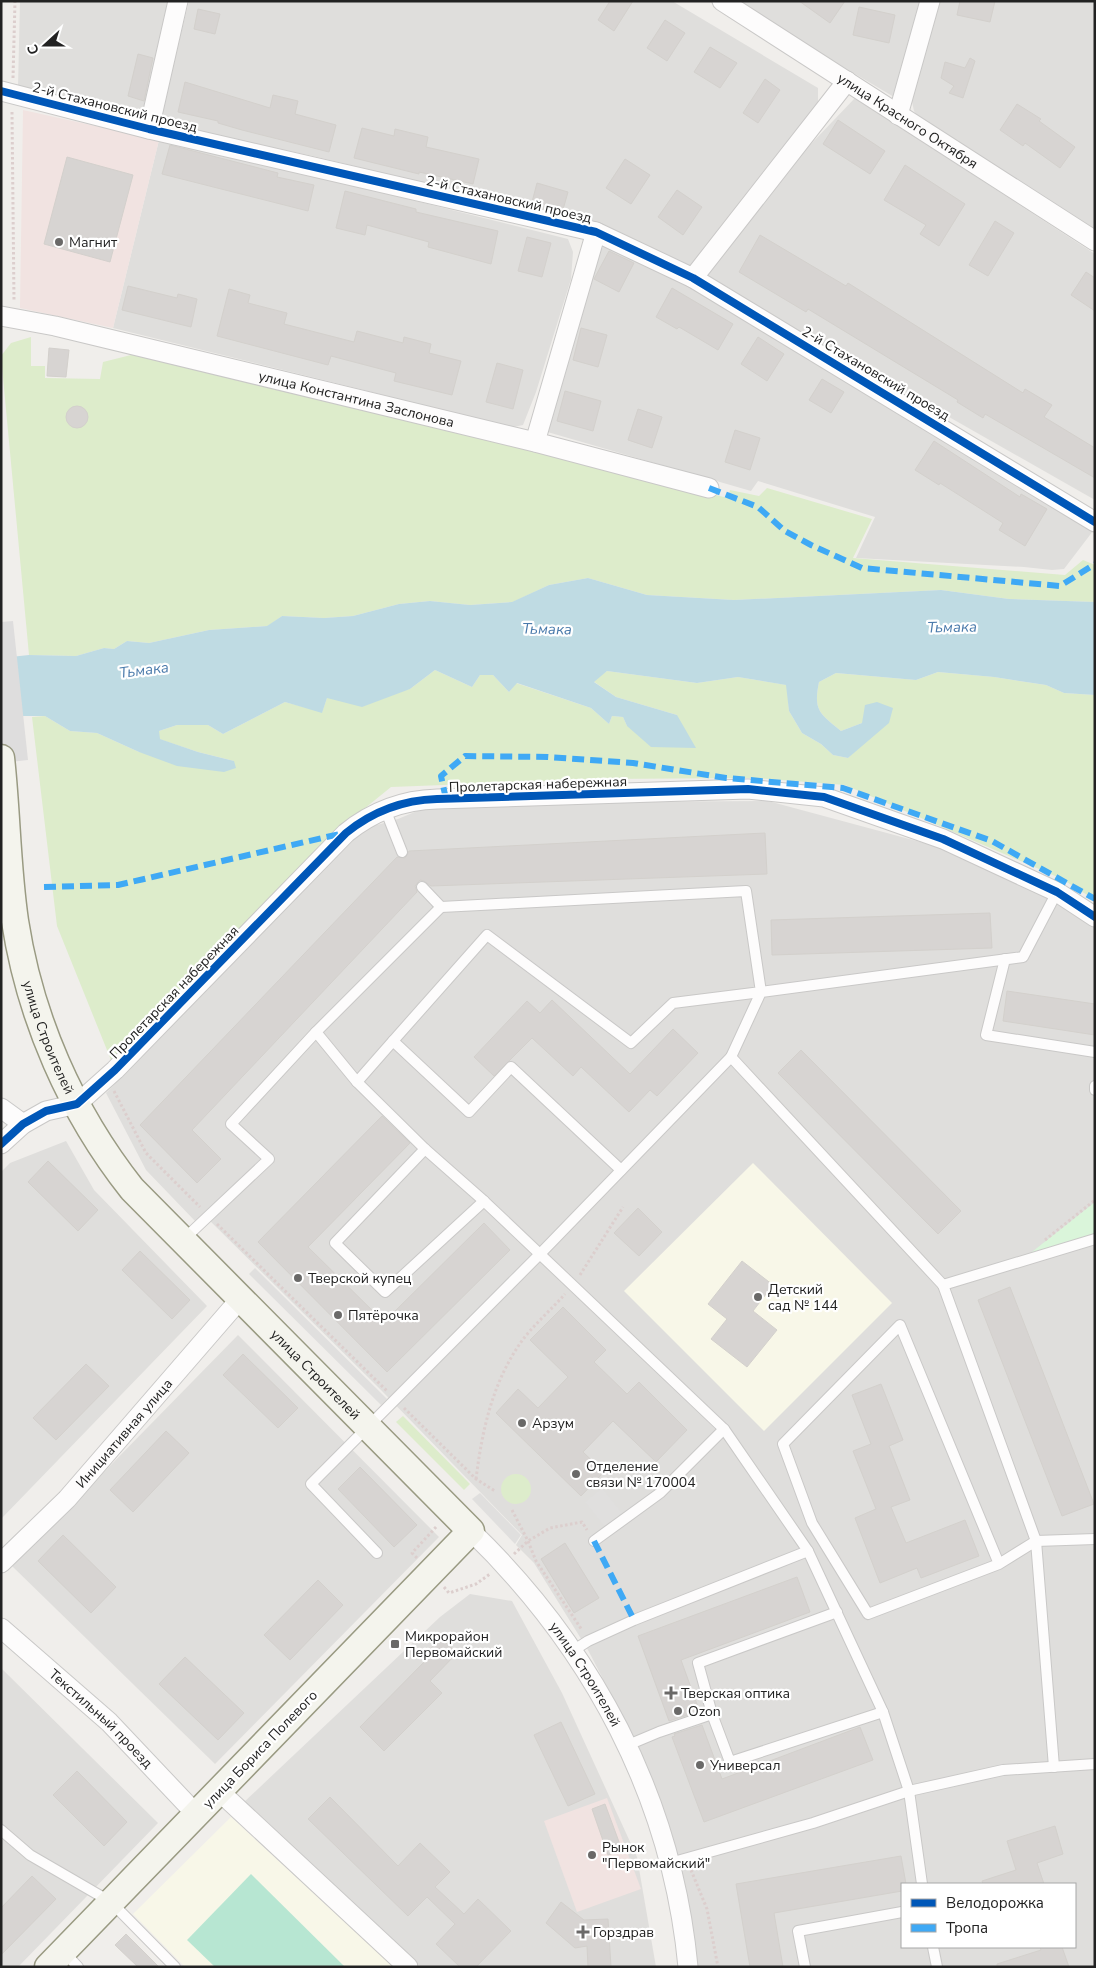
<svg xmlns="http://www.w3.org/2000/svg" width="1096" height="1968" font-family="'Nunito Sans',sans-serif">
<rect width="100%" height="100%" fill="#f0eeeb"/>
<g fill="#dfdedc" fill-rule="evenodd">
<path d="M20 1H172L147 115 134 119 18 87Z"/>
<path d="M189 1H672L818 88V102L781 154 689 269 570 218 313 156 167 125 162 111Z"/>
<path d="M732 1H920L894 97Z"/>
<path d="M937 1H1095V235L924 125 914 111 911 97Z"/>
<path d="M855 98 1095 254V500L705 278 787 169Z"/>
<path d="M159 140H171L568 239 573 252 571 279 536 392 523 425 509 428 360 389 113 328Z"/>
<path d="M607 245 678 277 982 461 1093 531 1064 569 1052 570 1024 567 856 558 875 517 758 481 751 491 544 431 598 250Z"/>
<path d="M768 801 939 847 1095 917V1967H691L678 1857 648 1782 602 1677 588 1650 534 1563 516 1545 522 1535 381 1390 203 1214 195 1221 146 1170 106 1093 363 829 398 819 436 803ZM902 1884H1075V1947H902Z"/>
<path d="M66 1141 94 1190 207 1306 1 1519V1172L10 1163Z"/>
<path d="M238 1335 439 1537 215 1764 12 1566Z"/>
<path d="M470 1594 512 1601 562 1693 637 1857 656 1967H421L242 1804 440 1617Z"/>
<path d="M1 1668 158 1823 18 1967H1Z"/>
</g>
<g fill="#f1e3e1">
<path d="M23 110 159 140 113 328 20 308Z"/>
<path d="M607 1798 641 1889 577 1912 544 1821Z"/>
</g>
<g fill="#f8f7e8">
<path d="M753 1163 892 1303 764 1431 624 1291Z"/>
<path d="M231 1817 394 1967H185L133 1914Z"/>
</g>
<g fill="#ddeccb">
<path d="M31 337V366H45V378L100 379 103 362 135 354 728 498 730 490 759 496 767 488 872 519 853 558 1065 575 1083 560 1095 565V602L1009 599 941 590 734 600 647 595 588 578 549 585 513 602 470 605 430 601 399 604 353 616 324 618 282 616 268 626 209 630 149 643 127 641 114 649 104 648 76 656 29 655 1 356 11 343Z"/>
<path d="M435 670 472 687 480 675H493L509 692 516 683 591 708 609 724 612 716 623 717 627 726 677 715 616 697 593 681 607 671 697 683 738 677 787 685 789 711 802 733 821 744 833 755 848 758 859 747 862 723 841 731C820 713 813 711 819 682L836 673 916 680 938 672 994 677 1046 685 1064 693 1095 695V900L1062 879 845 785 755 778 601 779 391 787 343 826 111 1060 57 926 32 717 45 716 70 731 97 733 139 752 234 761 198 752 159 739V731L177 725H208L223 734 285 702 322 712 327 698 410 689Z"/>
<path d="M403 1416 470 1484 464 1490 396 1422Z"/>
<circle cx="516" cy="1489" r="15"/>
</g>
<path fill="#daf5da" d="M1095 1202V1237L1023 1259Z"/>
<path fill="#b7e6d2" d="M251 1874 345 1967H215L187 1940Z"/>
<g fill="#e0dfde">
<path d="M255 1268 387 1399 381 1405 249 1274Z"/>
<path d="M602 1488 622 1513 605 1527 585 1502Z"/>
<path d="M480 1493 521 1535 515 1544 472 1499Z"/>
</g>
<path fill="#bfdbe3" d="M588 578 647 595 734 600 941 590 1009 599 1095 602V695L1064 693 1046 685 994 677 938 672 916 680 836 673 819 682C813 711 820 713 841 731L862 723 865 705 877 702 893 708 889 723 848 758 833 755 821 744 802 733 789 711 786 685 738 677 697 683 607 671 594 682 616 697 677 715 696 748 651 747 627 726 623 717 612 716 609 724 591 708 517 683 509 692 493 675H480L472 687 435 670 410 689 362 707 327 698 322 713 285 702 223 734 208 725H177L159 731 160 739 198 752 234 761 236 768 224 772 177 766 139 752 97 733 70 731 45 716H1V658L29 655 76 656 104 648 114 649 127 641 149 643 209 630 267 626 282 616 324 618 353 616 399 604 430 601 470 605 512 602 549 585Z"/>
<path fill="#dedddd" d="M13 621 28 760 1 763V622Z"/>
<g fill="#d7d4d2" stroke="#d3d0cc">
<path d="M610 1H633L614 31 598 20Z"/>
<path d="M799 1H845L830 23Z"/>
<path d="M960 1H995L990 22 957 15Z"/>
<path d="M859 7 895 15 889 43 853 35Z"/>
<path d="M198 9 220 14 215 34 194 29Z"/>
<path d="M665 20 685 33 667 61 647 48Z"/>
<path d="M710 47 737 63 720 88 694 72Z"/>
<path d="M138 54 153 58 144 101 128 96Z"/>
<path d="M970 58 975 61 963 98 949 93 954 86 941 78 945 62 965 68Z"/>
<path d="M765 79 780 90 758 123 743 113Z"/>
<path d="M185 82 270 108 273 95 298 101 295 114 336 125 329 152 242 130 218 123V121L178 112Z"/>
<path d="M1017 104 1041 119 1039 121 1075 147 1060 168 1025 143 1023 146 1000 130Z"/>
<path d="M838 120 885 151 870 174 823 144Z"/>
<path d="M362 128 394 136 395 129 428 137 426 147 479 159 473 184 419 172V174L354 158Z"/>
<path d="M170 145 278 173 277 177 314 185 308 211 162 174Z"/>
<path d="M67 157 133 175 110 262 44 244Z"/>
<path d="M625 159 650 175 631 204 606 188Z"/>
<path d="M905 165 965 204 939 246 920 234 926 225 884 200Z"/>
<path d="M537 183 568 192 562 213 531 206Z"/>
<path d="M677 190 702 207 683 235 658 217Z"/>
<path d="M345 191 416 209V212L498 231 491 264 428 247 429 242 367 225 365 235 336 228Z"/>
<path d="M995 221 1014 233 988 276 969 265Z"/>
<path d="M760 235 846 286 848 283 1023 393 1025 389 1052 405 1044 417 1095 448V478L985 414 983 418 957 402 958 400 808 309 806 312 739 272Z"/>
<path d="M527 237 551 243 542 277 518 271Z"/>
<path d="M609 251 634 263 619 292 594 279Z"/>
<path d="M1086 272 1095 278V311L1071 295Z"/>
<path d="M128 286 177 298 178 294 197 299 191 327 122 310Z"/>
<path d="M672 288 733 324 718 350 679 327 677 329 656 317Z"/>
<path d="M229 289 250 295 248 303 287 313 284 324 354 342 357 331 403 343 404 337 431 344 429 353 461 361 452 395 394 381 396 373 331 356 328 365 217 336Z"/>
<path d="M581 328 607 335 598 367 573 360Z"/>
<path d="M758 337 784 354 767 381 741 364Z"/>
<path d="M49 348 69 350 66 377 47 376Z"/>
<path d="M497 363 523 370 513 409 486 402Z"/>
<path d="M822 379 844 392 831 413 809 400Z"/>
<path d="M565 391 601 401 593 431 557 421Z"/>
<circle cx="77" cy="417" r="11"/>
<path d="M638 409 662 417 652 448 628 440Z"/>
<path d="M735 430 760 438 750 470 725 462Z"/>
<path d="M934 441 1020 497 1021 494 1047 509 1025 546 999 530 1003 523 940 483 939 485 915 470Z"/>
<path d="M765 833 767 874 431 886 424 881 420 880 415 886 417 892 192 1130 221 1159 197 1183 140 1125 397 857 405 858 409 851Z"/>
<path d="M990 913 992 948 772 955 771 920Z"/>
<path d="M1007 991 1095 1004V1035L1003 1021Z"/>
<path d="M552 1000 630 1074 673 1029 698 1053 657 1096 650 1090 629 1112 581 1067 573 1076 532 1038 494 1076 474 1057 527 1001 540 1013Z"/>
<path d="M801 1050 961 1211 938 1234 778 1073Z"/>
<path d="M382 1116 410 1143 308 1247 384 1322 484 1223 510 1250 387 1372 258 1242Z"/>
<path d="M48 1161 98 1210 78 1231 28 1182Z"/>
<path d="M638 1208 662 1232 639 1256 614 1233Z"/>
<path d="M140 1251 190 1300 172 1319 122 1270Z"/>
<path d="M742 1261 773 1285 753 1311 777 1330 747 1367 711 1339 727 1319 708 1304Z"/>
<path d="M1010 1287 1094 1504 1062 1516 978 1300Z"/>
<path d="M563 1307 606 1350 594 1362 627 1394 639 1382 687 1430 656 1462 613 1421 583 1452 604 1472 581 1496 496 1413 518 1389 538 1408 568 1377 530 1340Z"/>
<path d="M243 1354 298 1408 278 1428 223 1375Z"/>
<path d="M86 1364 109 1386 56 1440 33 1418Z"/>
<path d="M881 1384 903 1440 889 1446 910 1500 891 1507 906 1543 965 1520 979 1556 921 1578 917 1568 880 1583 855 1518 876 1509 853 1451 871 1444 852 1395Z"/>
<path d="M166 1431 189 1453 133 1512 110 1490Z"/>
<path d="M360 1467 417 1525 394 1547 338 1489Z"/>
<path d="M63 1535 116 1587 91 1613 38 1561Z"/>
<path d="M565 1543 599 1598 574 1613 541 1559Z"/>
<path d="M797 1577 810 1612 681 1660 698 1707 696 1708 697 1712 669 1721 638 1636Z"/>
<path d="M318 1580 343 1605 290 1660 264 1635Z"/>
<path d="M441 1638 457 1653 430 1681 442 1693 384 1751 360 1727 428 1658 425 1655Z"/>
<path d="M185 1657 244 1713 218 1740 159 1684Z"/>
<path d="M561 1722 595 1794 568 1806 534 1735Z"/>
<path d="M702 1725 722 1779 860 1727 873 1760 704 1822 672 1737 675 1736 674 1734Z"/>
<path d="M77 1771 127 1822 104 1846 53 1795Z"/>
<path d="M330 1797 398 1866 420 1843 450 1872 435 1887 464 1914 478 1899 511 1931 476 1967H460L436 1944 455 1924 427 1897 408 1916 308 1819Z"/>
<path d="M605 1804 622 1850 608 1855 592 1809Z"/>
<path d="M1055 1826 1063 1854 1037 1863 1044 1884H983L982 1881 1016 1870 1007 1841Z"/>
<path d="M901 1856 906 1884H902V1891L774 1913 783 1967H750L736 1884Z"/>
<path d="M32 1876 56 1899 1 1955V1908Z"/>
<path d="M561 1902 584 1920 608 1919 611 1967H588L587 1946 575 1948 546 1923Z"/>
<path d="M126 1934 159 1967H138L115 1945Z"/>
<path d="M1040 1947H1062L1069 1967H997V1964L1041 1950Z"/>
</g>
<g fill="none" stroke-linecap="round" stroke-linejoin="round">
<g stroke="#c9c8c7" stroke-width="12">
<g id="service">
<path d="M385 809 402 852"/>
<path d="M422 887 441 907"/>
<path d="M1005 959 986 1035 1095 1052"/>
<path d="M316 1032 357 1082 425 1149 484 1201 724 1429 808 1551 883 1712 909 1791 922 1884"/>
<path d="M731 1057 943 1285"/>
<path d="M357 1082 393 1041 469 1112 511 1067 621 1170"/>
<path d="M1095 1086V1090"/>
<path d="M425 1149 335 1243 385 1292 484 1201"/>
<path d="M1095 1239 943 1285 1036 1541 1095 1539"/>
<path d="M183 1240 269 1159 231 1124 316 1032 441 907 746 891 761 992 673 1003 631 1043 487 935 393 1041"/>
<path d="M594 1541 660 1493 724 1429"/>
<path d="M377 1553 311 1484 539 1255 731 1057 761 992 1023 957 1057 892"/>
<path d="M999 1564 900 1325 783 1444 812 1523 868 1614 999 1564 1036 1541 1054 1767"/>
<path d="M574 1650 588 1641 634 1620 808 1551"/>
<path d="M712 1714 730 1762 883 1712"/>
<path d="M628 1745 659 1732 712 1714 698 1663 837 1612"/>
<path d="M1 1830 30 1855 111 1902 175 1967"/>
<path d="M670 1863 813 1823 909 1791 1003 1770 1095 1764"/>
<path d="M933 1947 937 1967"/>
<path d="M64 1952 78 1967"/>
<path d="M805 1967 798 1931 902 1912"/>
</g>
</g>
<g stroke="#c9c8c7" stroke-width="21">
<g id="minor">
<path id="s1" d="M722 1 1095 241"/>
<path d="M1 91 149 129 596 232 693 278 1095 522"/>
<path d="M898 115 930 1"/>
<path d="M149 129 178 1"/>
<path d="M693 278 847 81"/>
<path id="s2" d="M1 316 55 326 535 442 709 488"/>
<path d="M535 442 596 232"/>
<path d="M1 1108 23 1124"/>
<path d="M1 1144 23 1124 46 1111 77 1104 115 1070 346 833C373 811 403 800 437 799L748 789 824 797 943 839 1057 892 1095 917"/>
<path id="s3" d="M471 1531C592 1648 672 1797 688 1967"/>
<path id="s4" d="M1 1563 67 1499 241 1298"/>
<path id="s5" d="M1 1628 109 1722 196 1814"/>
<path d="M219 1791 408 1967"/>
</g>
</g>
<g stroke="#999a82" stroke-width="29">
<g id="secondary">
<path id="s6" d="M1 758C7 812 7 867 15 921 30 1018 71 1112 132 1189L471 1531 48 1967"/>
</g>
</g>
<g stroke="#dccecd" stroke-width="3" stroke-dasharray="2.5 2.5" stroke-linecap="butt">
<path d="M13 78 15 1"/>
<path d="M12 112 14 301"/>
<path d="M114 1091 146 1153 200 1207"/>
<path d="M217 1224 387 1391"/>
<path d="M1045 1240 1095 1200"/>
<path d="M580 1275 623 1207"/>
<path d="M404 1408 476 1479 495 1491"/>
<path d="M476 1479C482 1431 492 1385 519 1345 531 1327 551 1310 565 1294"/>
<path d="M512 1510 528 1541 536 1561 582 1630"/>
<path d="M514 1554 528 1541 550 1528 582 1522 587 1530"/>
<path d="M417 1558 412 1553 437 1526"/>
<path d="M444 1587 449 1593 476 1584 490 1574"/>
<path d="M691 1870 707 1909 718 1967"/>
</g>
<use href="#service" stroke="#fdfcfc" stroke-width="10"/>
<use href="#minor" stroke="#fdfcfc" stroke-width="19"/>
<use href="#secondary" stroke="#f4f4ed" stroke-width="26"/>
<g stroke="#3fa9f5" stroke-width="6" stroke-dasharray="12 6" stroke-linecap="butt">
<path d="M709 488 758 507 785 531 811 545 862 568 1060 586 1095 564"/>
<path d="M446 799 441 776 465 756 548 757 633 763 726 778 843 788 992 841 1095 899"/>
<path d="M44 887 118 885 344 833"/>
<path d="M594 1541 634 1620"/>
</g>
<g stroke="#fff" stroke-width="11">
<g id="cycleway">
<path d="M1 91 149 129 596 232 693 278 1095 522"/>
<path d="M1 1144 23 1124 46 1111 77 1104 115 1070 346 833C373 811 403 800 437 799L748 789 824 797 943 839 1057 892 1095 917"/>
</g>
</g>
<use href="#cycleway" stroke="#0057b8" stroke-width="8"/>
</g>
<g fill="#6a6968" stroke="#fff" stroke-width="2">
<circle cx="59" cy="242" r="5"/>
<circle cx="298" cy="1278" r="5"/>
<circle cx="758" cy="1297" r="5"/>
<circle cx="338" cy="1315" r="5"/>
<circle cx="522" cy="1423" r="5"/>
<circle cx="576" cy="1474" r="5"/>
<rect x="390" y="1639" width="10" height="10" rx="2.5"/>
<path d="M668.5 1685.5h5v5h5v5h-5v5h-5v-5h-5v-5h5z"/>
<circle cx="678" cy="1711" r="5"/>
<circle cx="700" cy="1765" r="5"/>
<circle cx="592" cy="1855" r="5"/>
<path d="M580.5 1924.5h5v5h5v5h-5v5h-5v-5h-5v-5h5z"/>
</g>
<g text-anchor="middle" stroke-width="4.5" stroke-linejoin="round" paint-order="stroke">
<g font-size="14" fill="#222" stroke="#fff">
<text transform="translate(115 107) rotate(14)" y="5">2-й Стахановский проезд</text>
<text dy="5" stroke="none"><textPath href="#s1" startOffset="221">улица Красного Октября</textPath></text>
<text transform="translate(509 199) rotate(13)" y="5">2-й Стахановский проезд</text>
<text transform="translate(876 373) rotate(31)" y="5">2-й Стахановский проезд</text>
<text dy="5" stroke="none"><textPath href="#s2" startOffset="365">улица Константина Заслонова</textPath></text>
<text transform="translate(538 784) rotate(-2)" y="5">Пролетарская набережная</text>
<text transform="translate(174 992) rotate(-46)" y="5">Пролетарская набережная</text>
<text dy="5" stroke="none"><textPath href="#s6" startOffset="285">улица Строителей</textPath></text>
<text dy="5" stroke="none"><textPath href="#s6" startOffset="720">улица Строителей</textPath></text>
<text dy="5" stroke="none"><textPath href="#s4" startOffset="179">Инициативная улица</textPath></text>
<text dy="5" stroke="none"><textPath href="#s3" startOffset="184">улица Строителей</textPath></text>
<text dy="5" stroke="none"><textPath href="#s5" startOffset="135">Текстильный проезд</textPath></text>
<text transform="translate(260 1749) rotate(-46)" y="5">улица Бориса Полевого</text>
</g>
<g font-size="14" fill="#222" stroke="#fff" text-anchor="start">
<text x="69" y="247">Магнит</text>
<text x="308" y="1283">Тверской купец</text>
<text x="768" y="1294">Детский<tspan x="768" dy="16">сад № 144</tspan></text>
<text x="348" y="1320">Пятёрочка</text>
<text x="532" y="1428">Арзум</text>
<text x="586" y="1471">Отделение<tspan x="586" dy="16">связи № 170004</tspan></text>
<text x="405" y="1641">Микрорайон<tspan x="405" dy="16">Первомайский</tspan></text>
<text x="681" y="1698">Тверская оптика</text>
<text x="688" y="1716">Ozon</text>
<text x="710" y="1770">Универсал</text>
<text x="602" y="1852">Рынок<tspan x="602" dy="16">"Первомайский"</tspan></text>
<text x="593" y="1937">Горздрав</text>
</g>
<g font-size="15" font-style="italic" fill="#4a7aab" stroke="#fff">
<text transform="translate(952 627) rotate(-1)" y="5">Тьмака</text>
<text transform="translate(547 629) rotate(1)" y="5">Тьмака</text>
<text transform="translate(144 670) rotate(-7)" y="5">Тьмака</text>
</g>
</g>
<rect width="1096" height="1968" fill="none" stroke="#222222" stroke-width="5"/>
<rect x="901" y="1883" width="175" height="65" fill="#ffffff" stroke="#a7a7a7"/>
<rect x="911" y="1899" width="25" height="8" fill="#0057b8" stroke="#a7a7a7"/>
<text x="946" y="1908" font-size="15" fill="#222222">Велодорожка</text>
<rect x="911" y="1924" width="25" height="8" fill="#3fa9f5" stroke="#a7a7a7"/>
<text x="946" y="1933" font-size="15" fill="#222222">Тропа</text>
<g transform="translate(45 45) rotate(249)" stroke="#ffffff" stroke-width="4" paint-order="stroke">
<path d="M0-4L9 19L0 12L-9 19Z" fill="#222222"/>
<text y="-8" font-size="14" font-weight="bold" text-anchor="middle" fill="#222222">С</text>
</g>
</svg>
